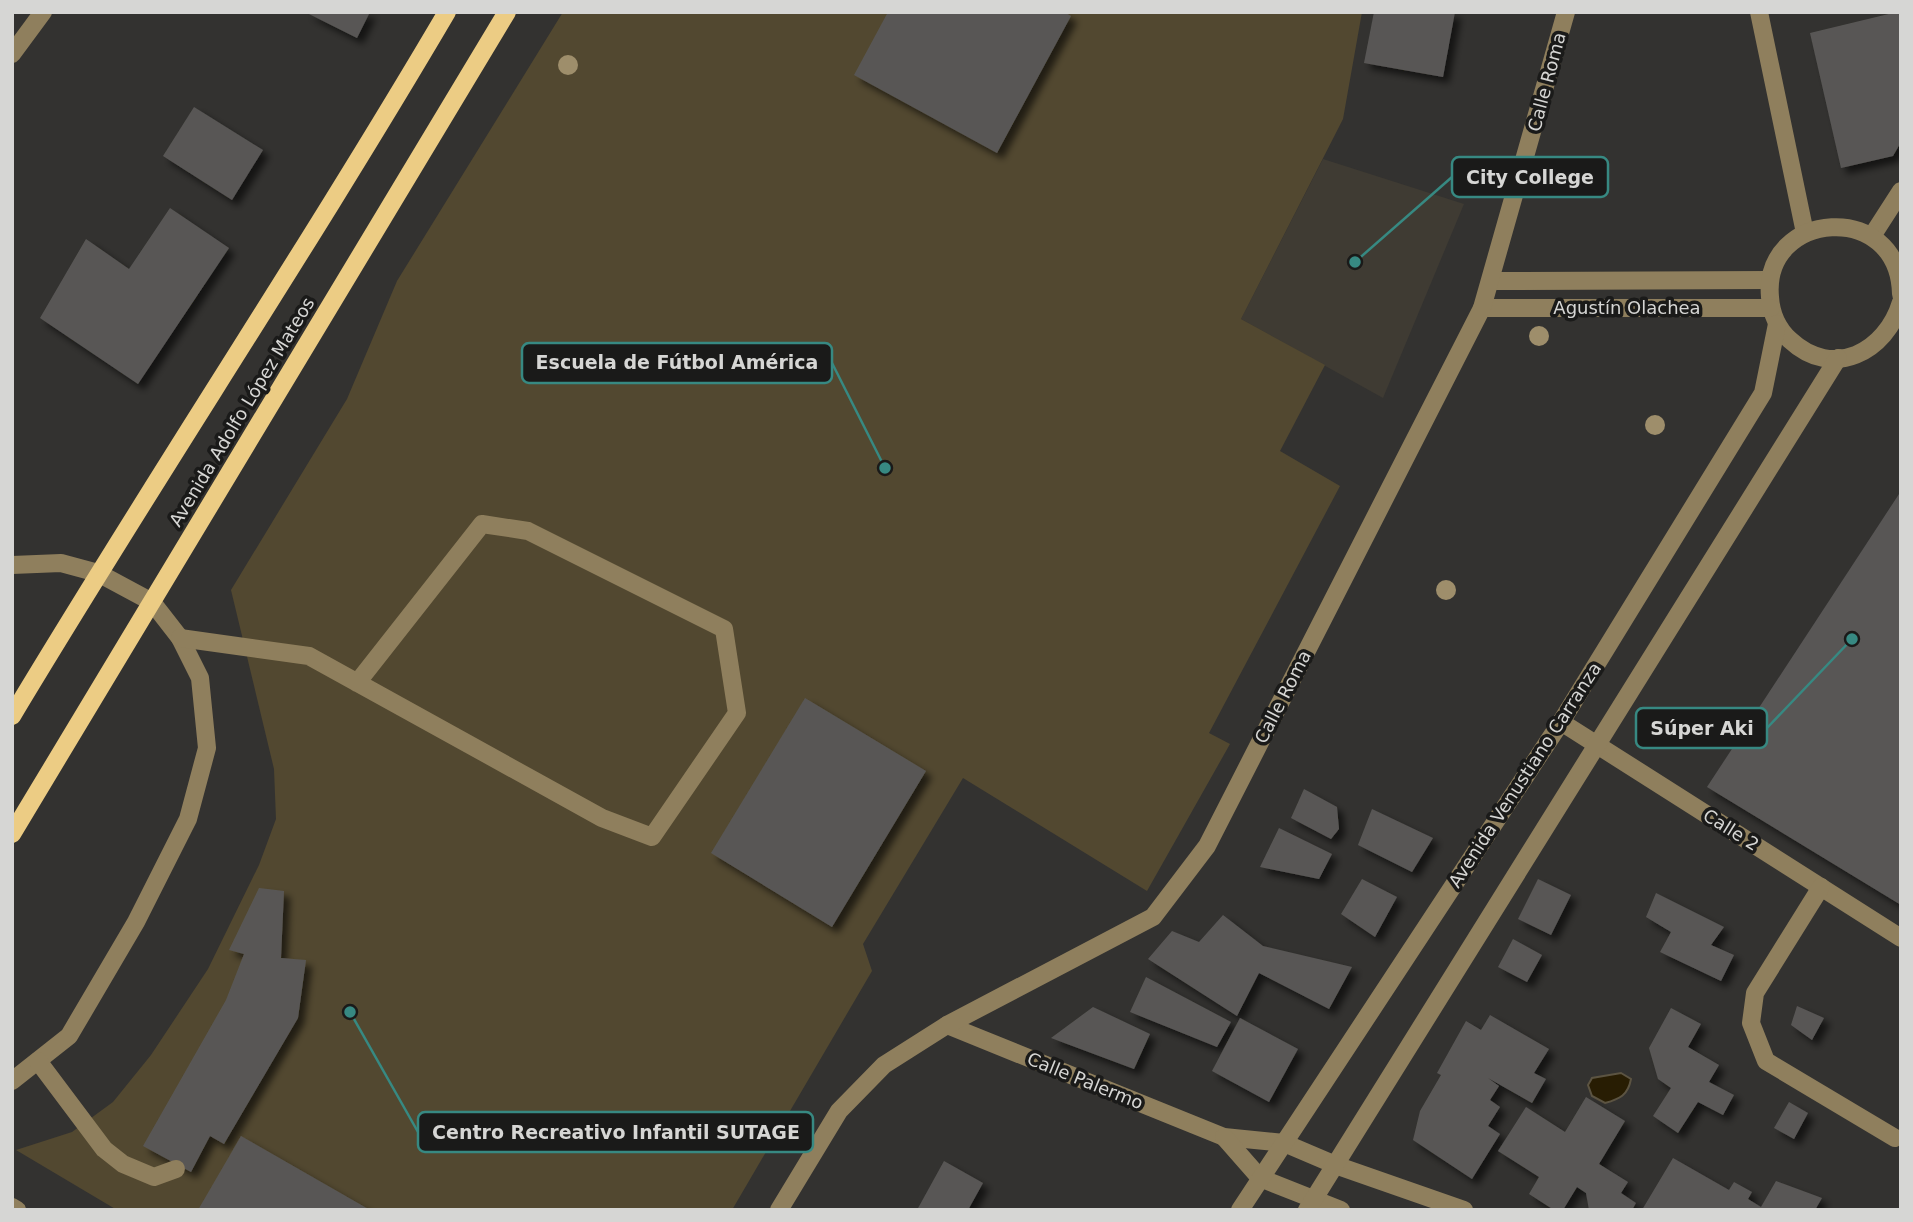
<svg xmlns="http://www.w3.org/2000/svg" width="1913" height="1222" font-family="'DejaVu Sans',sans-serif">
<defs>
<filter id="shadow"><feDropShadow dx="6" dy="6" stdDeviation="3.5" flood-color="#0009"/></filter>
</defs>
<rect width="100%" height="100%" fill="#333230"/>
<path fill="#3f3b33" d="M1323 159 1464 204 1383 398 1241 319Z"/>
<path fill="#524830" d="M563 12H1362L1343 119 1241 319 1325 365 1280 451 1340 486 1209 733 1230 744 1147 891 963 778 863 944 872 971 732 1210H117L16 1150 72 1132 113 1102 151 1055 208 969 259 865 276 819 274 769 231 590 347 399 397 281Z"/>
<path fill="#281d03" stroke="#5c5442" stroke-width="2" d="M1621 1073 1631 1079C1628 1095 1620 1099 1605 1103L1592 1096 1588 1085 1592 1078Z"/>
<g fill="#595755" filter="url(#shadow)">
<path d="M305 12H370L357 38Z"/>
<path d="M888 12H1064L1071 16 997 153 854 75Z"/>
<path d="M1374 12H1455L1443 77 1364 63Z"/>
<path d="M1897 12H1901V142L1893 156 1841 168 1810 33Z"/>
<path d="M194 107 263 150 232 200 163 156Z"/>
<path d="M170 208 229 248 138 384 40 318 86 239 129 269Z"/>
<path d="M1901 491V905L1707 787Z"/>
<path d="M805 698 926 771 832 927 711 853Z"/>
<path d="M1304 789 1337 807 1339 829 1331 839 1291 818Z"/>
<path d="M1372 809 1433 838 1412 872 1358 845Z"/>
<path d="M1279 828 1332 854 1319 879 1260 867Z"/>
<path d="M1362 879 1397 897 1375 937 1341 914Z"/>
<path d="M1538 879 1571 895 1551 935 1518 919Z"/>
<path d="M259 888 284 891 281 958 306 960 298 1018 224 1144 210 1136 191 1172 143 1146 226 1000 244 954 229 950Z"/>
<path d="M1656 893 1724 927 1711 945 1734 955 1721 981 1660 952 1671 932 1646 917Z"/>
<path d="M1223 915 1263 946 1352 967 1329 1009 1259 973 1237 1016 1148 959 1172 931 1199 942Z"/>
<path d="M1513 939 1542 955 1527 982 1498 967Z"/>
<path d="M1146 977 1231 1022 1217 1047 1130 1012Z"/>
<path d="M1797 1006 1824 1018 1812 1040 1791 1025Z"/>
<path d="M1093 1007 1150 1034 1134 1069 1051 1038Z"/>
<path d="M1671 1008 1701 1024 1688 1047 1719 1065 1709 1082 1734 1095 1723 1115 1698 1102 1678 1133 1653 1116 1671 1088 1658 1079 1649 1048Z"/>
<path d="M1490 1015 1549 1049 1534 1073 1546 1079 1532 1103 1488 1078 1499 1086 1490 1100 1500 1107 1488 1126 1500 1134 1472 1179 1413 1140 1420 1111 1441 1075 1437 1073 1466 1021 1481 1030Z"/>
<path d="M1240 1018 1298 1049 1269 1102 1212 1071Z"/>
<path d="M1586 1097 1625 1121 1599 1164 1628 1182 1621 1193 1636 1203 1632 1210H1589L1586 1193 1577 1187 1563 1210H1554L1529 1194 1539 1177 1498 1151 1526 1107 1565 1132Z"/>
<path d="M1789 1102 1808 1113 1794 1139 1774 1128Z"/>
<path d="M241 1136 370 1210H198Z"/>
<path d="M1673 1158 1729 1190 1734 1182 1752 1192 1748 1199 1761 1207 1776 1181 1822 1198 1815 1210H1642Z"/>
<path d="M944 1161 983 1183 968 1210H917Z"/>
</g>
<g fill="none" stroke-linecap="round" stroke-linejoin="round">
<g stroke="#8f7f5d" stroke-width="18">
<path d="M1759 12 1805 233"/>
<path d="M12 54 43 12"/>
<path d="M1872 236 1901 191"/>
<path d="M1493 281 1770 280"/>
<path d="M1901 294C1899 199 1762 210 1770 297 1771 313 1778 329 1790 340 1833 380 1886 352 1901 302"/>
<path d="M1482 308H1771"/>
<path d="M12 565 61 563 98 573 152 602 180 638 200 678 207 748 188 819 136 922 69 1036 12 1081"/>
<path d="M180 638 309 656 602 818 652 837 737 713 724 629 528 531 482 524 357 683"/>
<path d="M1561 722 1901 938"/>
<path d="M1821 887 1755 993 1751 1023 1766 1061 1895 1138"/>
<path d="M947 1025 1224 1137 1284 1143 1338 1166 1464 1210"/>
<path d="M38 1061 104 1149 123 1164 154 1177 176 1169"/>
<path d="M1224 1137 1260 1178 1341 1210"/>
<path d="M12 1207 17 1210"/>
<path d="M779 1210 839 1111 884 1065 947 1025 1153 917 1207 846 1482 308 1566 12"/>
<path d="M1240 1210 1561 722 1763 393 1777 324"/>
<path d="M1307 1210 1838 358"/>
</g>
<g stroke="#eccc84" stroke-width="18">
<path d="M12 716C154 479 307 250 447 12"/>
<path d="M12 834 507 12"/>
</g>
</g>
<g fill="#9e8e6b">
<circle cx="568" cy="65" r="10"/>
<circle cx="1539" cy="336" r="10"/>
<circle cx="1655" cy="425" r="10"/>
<circle cx="1446" cy="590" r="10"/>
</g>
<g text-anchor="middle" stroke-width="7" stroke-linejoin="round" paint-order="stroke">
<g font-size="18" fill="#d6d6d4" stroke="#1a1a19">
<text transform="translate(1547 82) rotate(-75)" y="6">Calle Roma</text>
<text x="1627" y="314">Agustín Olachea</text>
<text transform="translate(242 412) rotate(-59)" y="6">Avenida Adolfo López Mateos</text>
<text transform="translate(1283 697) rotate(-63)" y="6">Calle Roma</text>
<text transform="translate(1525 775) rotate(-57)" y="6">Avenida Venustiano Carranza</text>
<text transform="translate(1731 830) rotate(32)" y="6">Calle 2</text>
<text transform="translate(1085 1081) rotate(22)" y="6">Calle Palermo</text>
</g>
</g>
<path fill="none" stroke="#378982" stroke-width="2.5" d="M1355 262L1452 177M885 468L832 363M1852 639L1767 728M350 1012L418 1132"/>
<g fill="#378982" stroke="#1a1a19" stroke-width="2.5">
<circle cx="1355" cy="262" r="7"/>
<circle cx="885" cy="468" r="7"/>
<circle cx="1852" cy="639" r="7"/>
<circle cx="350" cy="1012" r="7"/>
</g>
<g fill="#1a1a19" stroke="#378982" stroke-width="2.5">
<rect x="1452" y="157" width="156" height="40" rx="7"/>
<rect x="522" y="343" width="310" height="40" rx="7"/>
<rect x="1636" y="708" width="131" height="40" rx="7"/>
<rect x="418" y="1112" width="395" height="40" rx="7"/>
</g>
<g font-size="19" text-anchor="middle" font-weight="bold" fill="#d6d6d4">
<text x="1530" y="184">City College</text>
<text x="677" y="369">Escuela de Fútbol América</text>
<text x="1702" y="735">Súper Aki</text>
<text x="616" y="1139">Centro Recreativo Infantil SUTAGE</text>
</g>
<rect width="1913" height="1222" fill="none" stroke="#d6d6d4" stroke-width="28"/>
</svg>
